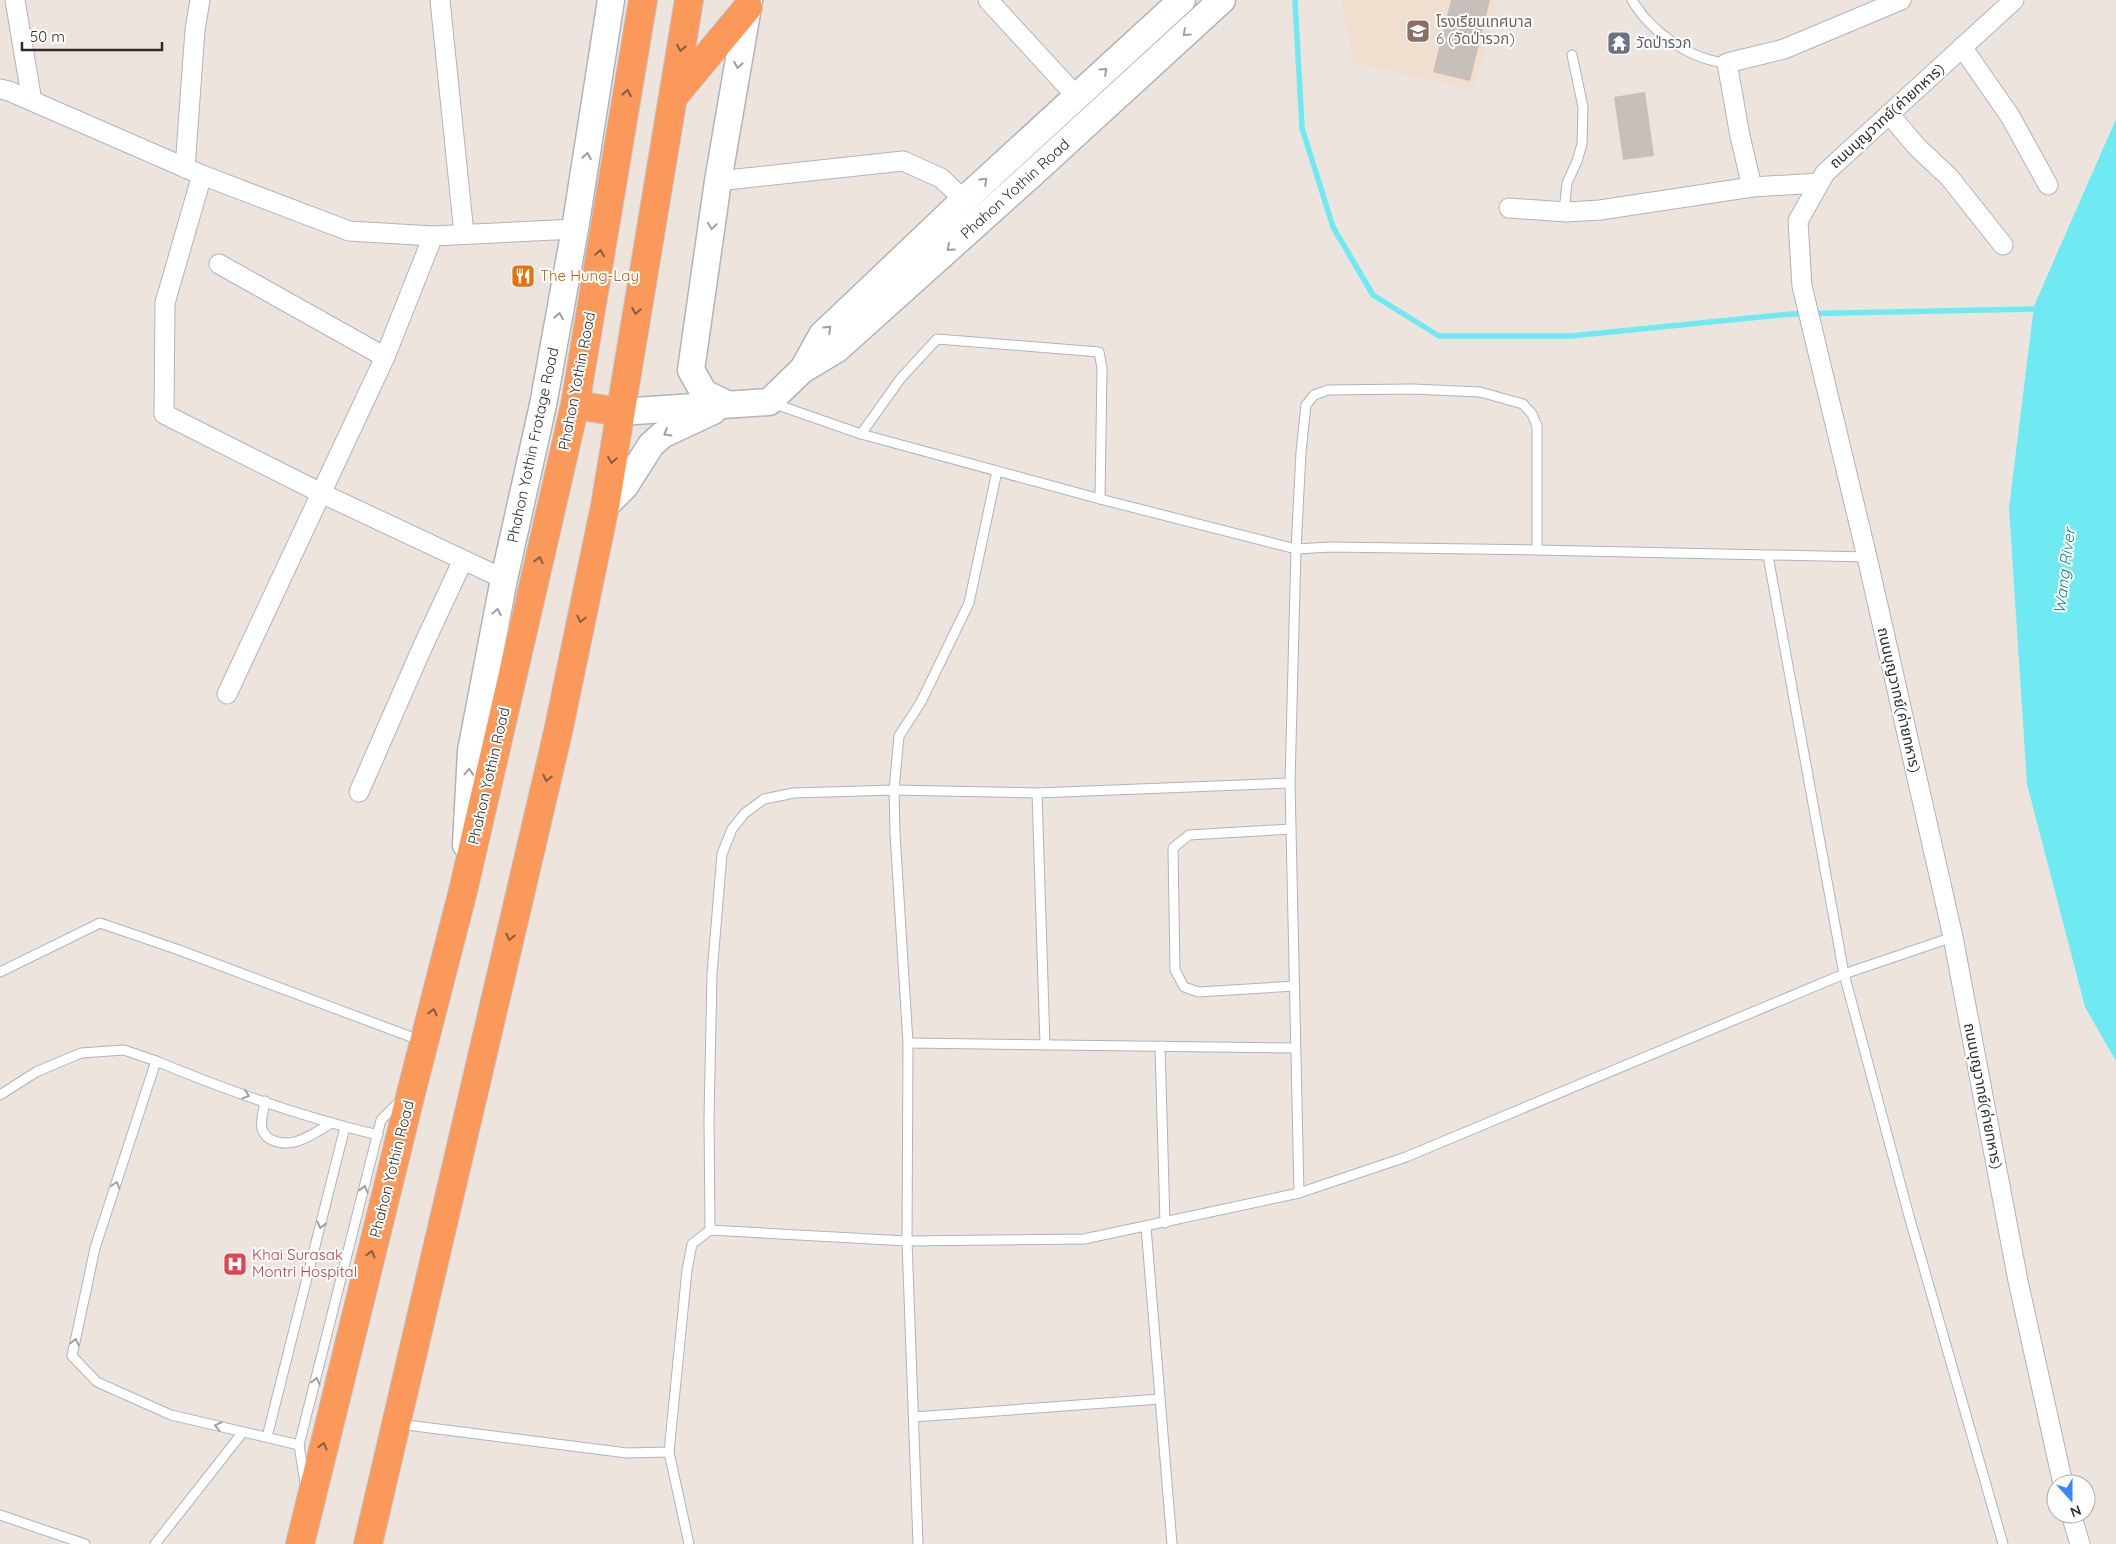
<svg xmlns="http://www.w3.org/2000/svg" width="2116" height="1544" font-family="Quicksand,'Noto Sans Thai',sans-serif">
<rect width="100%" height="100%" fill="#eee4de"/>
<path fill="#f0dece" d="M1341 0H1498L1473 90 1354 62Z"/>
<path fill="#6feaf2" d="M2116 119V1061L2085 1007 2027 784 2009 508 2034 306Z"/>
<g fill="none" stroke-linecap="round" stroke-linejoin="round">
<path stroke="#6feaf2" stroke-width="5.5" d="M1295 0 1302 128 1333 227 1373 295 1439 336H1571L1791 314 2040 309"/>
</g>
<g fill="#c6bfba">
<path d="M1451 0H1490L1470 81 1433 72Z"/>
<path d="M1645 92 1654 156 1623 160 1614 97Z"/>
</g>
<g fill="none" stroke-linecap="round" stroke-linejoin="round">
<g stroke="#aeb4bc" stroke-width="11">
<g id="service">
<path d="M1632 0C1650 31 1690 60 1727 63"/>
<path d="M1564 212 1567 183 1577 161 1582 144 1583 107 1572 55"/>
<path d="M772 403 861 434 1100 499 1296 549 1331 547 1537 550 1867 557"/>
<path d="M861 434 901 378 937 339 1099 352 1102 368 1100 499"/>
<path d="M1768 556 1844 974 1909 1216 2003 1544"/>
<path d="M1037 793 1045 1045"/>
<path d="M1291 829 1189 835 1173 848 1175 970 1184 987 1199 992 1295 986"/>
<path d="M0 972 100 923 179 950 422 1041"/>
<path d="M908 1043 1296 1048"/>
<path d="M1160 1046 1165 1223"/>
<path d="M0 1095 36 1072 81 1053 124 1050 156 1061"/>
<path d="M265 1101C264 1110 260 1120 262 1129 264 1134 267 1138 272 1140 293 1150 312 1134 330 1124"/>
<path d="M1299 1193 1290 783 1296 549 1301 452 1306 405 1314 395 1328 390 1413 389 1480 392 1523 404 1532 414 1537 426V550"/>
<path d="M1146 1227 1172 1544"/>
<path d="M710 1230 709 1119 712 974 722 854 732 829 745 813 764 799 794 793 894 790 1037 793 1290 783"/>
<path d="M914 1417 1160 1399"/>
<path d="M399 1424 627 1453 669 1452"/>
<path d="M267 1437 345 1127"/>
<path d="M299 1445 171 1415 97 1382 72 1356 95 1248 156 1061C228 1091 302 1117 378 1135"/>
<path d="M305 1483 299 1445 381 1120 401 1100"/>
<path d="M0 1515 85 1544"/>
<path d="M155 1544 243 1432"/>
<path d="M689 1544 669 1452 687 1270 692 1244 710 1230 907 1241 1084 1239 1299 1193 1406 1157 1844 974 1953 937"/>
<path d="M918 1544 907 1241 908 1043 895 833 894 790 899 736 921 702 969 603 997 471"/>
</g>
</g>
<g stroke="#aeb4bc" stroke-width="21">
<g id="minor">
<path d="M15 0 32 101"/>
<path d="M440 0 464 234"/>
<path d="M988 0 1077 97"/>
<path d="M2014 0 1825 173 1798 221 1802 286 1867 557 1953 937 2018 1281 2063 1484"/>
<path d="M1962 47 2010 116 2048 185"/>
<path d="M0 89 9 91 202 175 349 231 433 236 575 229"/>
<path d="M1889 114 1917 147 1949 177 2003 245"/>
<path d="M185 168 195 30 200 0"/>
<path d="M202 175 165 303 164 414 321 493 504 579"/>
<path d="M718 181 903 161 941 178 964 200"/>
<path d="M1752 187 1740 136 1727 63 1784 49 1901 0"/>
<path d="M1509 208 1566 212 1600 210 1752 187 1819 183"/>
<path d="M219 264 385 357"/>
<path d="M227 694 385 357 433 236"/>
<path d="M359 792 422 648 463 560"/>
<path d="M2071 1514 2080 1544"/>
</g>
</g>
<g stroke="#aeb4bc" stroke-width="29">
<g id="secondary">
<path d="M803 369 822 335 964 200 1182 0"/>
<path d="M727 404 704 393 691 370 718 181 749 1"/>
<path d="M620 412 769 402 802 370 837 349 1033 173 1222 0"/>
<path d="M605 506 625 486 651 445 662 435 713 411"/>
<path d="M466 845 471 751 504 579 543 405 575 229 611 0"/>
</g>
</g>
<g stroke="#c4c4c4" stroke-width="30">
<g id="trunk">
<path d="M674 96 748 7"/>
<path d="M575 405 620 412"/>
<path d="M300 1544 412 1089 463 891 575 405 643 0"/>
<path d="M368 1544 558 732 605 506 689 0"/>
</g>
</g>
<use href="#service" stroke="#fff" stroke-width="9"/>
<use href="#minor" stroke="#fff" stroke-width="19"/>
<use href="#secondary" stroke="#fff" stroke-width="26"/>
<use href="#trunk" stroke="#fa995a" stroke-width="28"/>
</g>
<defs><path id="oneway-chevron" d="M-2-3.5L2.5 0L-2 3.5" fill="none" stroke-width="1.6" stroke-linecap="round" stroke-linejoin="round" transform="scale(1.25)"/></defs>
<g stroke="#a0a0a0">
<use href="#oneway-chevron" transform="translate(1186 33) rotate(138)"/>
<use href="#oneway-chevron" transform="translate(738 65) rotate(100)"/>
<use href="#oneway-chevron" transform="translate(1104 71) rotate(-42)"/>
<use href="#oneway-chevron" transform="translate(587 156) rotate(-81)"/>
<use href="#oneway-chevron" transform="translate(984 181) rotate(-43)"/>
<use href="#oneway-chevron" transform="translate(712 226) rotate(98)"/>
<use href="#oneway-chevron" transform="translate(950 248) rotate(138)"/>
<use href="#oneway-chevron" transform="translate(559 316) rotate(-80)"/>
<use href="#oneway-chevron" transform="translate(828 329) rotate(-44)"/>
<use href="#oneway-chevron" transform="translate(667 433) rotate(149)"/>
<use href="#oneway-chevron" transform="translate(497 612) rotate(-79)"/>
<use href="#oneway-chevron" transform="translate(469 772) rotate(-87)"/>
<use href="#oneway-chevron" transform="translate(246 1095) rotate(19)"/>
<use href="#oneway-chevron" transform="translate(116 1185) rotate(-72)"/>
<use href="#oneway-chevron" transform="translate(364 1189) rotate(-76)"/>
<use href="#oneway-chevron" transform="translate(321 1225) rotate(104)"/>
<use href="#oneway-chevron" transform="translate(75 1342) rotate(-78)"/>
<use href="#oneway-chevron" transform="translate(316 1381) rotate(-76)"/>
<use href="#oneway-chevron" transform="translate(218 1426) rotate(-167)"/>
</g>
<g stroke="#895d41">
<use href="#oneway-chevron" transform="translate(681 48) rotate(100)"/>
<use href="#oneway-chevron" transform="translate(627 93) rotate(-80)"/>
<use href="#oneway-chevron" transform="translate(600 253) rotate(-80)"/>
<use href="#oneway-chevron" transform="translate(636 311) rotate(100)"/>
<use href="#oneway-chevron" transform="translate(612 460) rotate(99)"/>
<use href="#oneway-chevron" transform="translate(539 560) rotate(-77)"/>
<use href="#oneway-chevron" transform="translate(581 619) rotate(102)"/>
<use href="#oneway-chevron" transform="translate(547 778) rotate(103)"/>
<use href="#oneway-chevron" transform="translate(510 937) rotate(103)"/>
<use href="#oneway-chevron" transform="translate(433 1012) rotate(-76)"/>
<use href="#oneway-chevron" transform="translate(371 1254) rotate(-76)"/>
<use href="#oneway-chevron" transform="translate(323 1446) rotate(-76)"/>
</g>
<defs>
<g id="school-square" transform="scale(1.25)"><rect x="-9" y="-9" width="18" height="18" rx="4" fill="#8d6e63" stroke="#fff"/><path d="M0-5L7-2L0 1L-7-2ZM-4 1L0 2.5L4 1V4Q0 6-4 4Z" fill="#fff"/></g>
<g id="temple-square" transform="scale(1.25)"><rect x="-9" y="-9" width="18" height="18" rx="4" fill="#6b7280" stroke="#fff"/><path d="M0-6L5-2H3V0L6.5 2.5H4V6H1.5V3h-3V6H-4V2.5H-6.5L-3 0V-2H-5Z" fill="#fff"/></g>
<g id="restaurant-square" transform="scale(1.25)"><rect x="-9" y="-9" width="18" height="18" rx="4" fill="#e8710a" stroke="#fff"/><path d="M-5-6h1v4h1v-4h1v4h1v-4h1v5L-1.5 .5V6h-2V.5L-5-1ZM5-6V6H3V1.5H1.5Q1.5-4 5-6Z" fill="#fff"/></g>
<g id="hospital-square" transform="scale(1.25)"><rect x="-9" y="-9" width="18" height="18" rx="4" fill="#e0444e" stroke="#fff"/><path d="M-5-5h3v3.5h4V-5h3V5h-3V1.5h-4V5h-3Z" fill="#fff"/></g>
</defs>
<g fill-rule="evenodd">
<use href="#school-square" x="1418" y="31"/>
<use href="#temple-square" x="1619" y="43"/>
<use href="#restaurant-square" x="523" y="276"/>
<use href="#hospital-square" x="235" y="1264"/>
</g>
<g text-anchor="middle" stroke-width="4" stroke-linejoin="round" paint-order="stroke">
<g font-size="15" fill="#785e54" stroke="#fff" text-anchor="start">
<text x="1436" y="27">โรงเรียนเทศบาล<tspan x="1436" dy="17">6 (วัดป่ารวก)</tspan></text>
</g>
<g font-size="15" fill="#5b616d" stroke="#fff" text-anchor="start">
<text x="1636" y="48">วัดป่ารวก</text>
</g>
<g font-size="15" fill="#2c2c2c" stroke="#fff">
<text transform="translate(1887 116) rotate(-42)" y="5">ถนนบุญวาทย์(ค่ายทหาร)</text>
<text transform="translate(1015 189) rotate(-42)" y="5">Phahon Yothin Road</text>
<text transform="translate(577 381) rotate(-79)" y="5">Phahon Yothin Road</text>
<text transform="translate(533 445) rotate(-78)" y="5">Phahon Yothin Frotage Road</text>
<text transform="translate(1899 700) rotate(77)" y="5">ถนนบุญวาทย์(ค่ายทหาร)</text>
<text transform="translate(489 776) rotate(-77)" y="5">Phahon Yothin Road</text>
<text transform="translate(1983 1096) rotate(79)" y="5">ถนนบุญวาทย์(ค่ายทหาร)</text>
<text transform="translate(392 1169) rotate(-76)" y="5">Phahon Yothin Road</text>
</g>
<g font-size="15" fill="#c56008" stroke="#fff" text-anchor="start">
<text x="540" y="281">The Hung-Lay</text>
</g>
<g font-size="15" fill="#be3a42" stroke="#fff" text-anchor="start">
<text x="252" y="1260">Khai Surasak<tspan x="252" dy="17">Montri Hospital</tspan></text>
</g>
<g font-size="16" font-style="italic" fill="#0b8194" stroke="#fff">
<text transform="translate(2064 571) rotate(-83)" y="6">Wang River</text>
</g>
</g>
<g transform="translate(2071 1499) rotate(159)"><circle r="24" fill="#ffffff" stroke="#ababab"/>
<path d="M0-4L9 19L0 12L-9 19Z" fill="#3b86ff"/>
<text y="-8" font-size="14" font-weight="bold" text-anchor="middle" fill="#2c2c2c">N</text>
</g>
<path d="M22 42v8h140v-8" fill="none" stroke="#2c2c2c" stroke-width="2.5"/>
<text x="30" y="42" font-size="15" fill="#2c2c2c" stroke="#ffffff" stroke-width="4" paint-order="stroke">50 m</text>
</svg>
